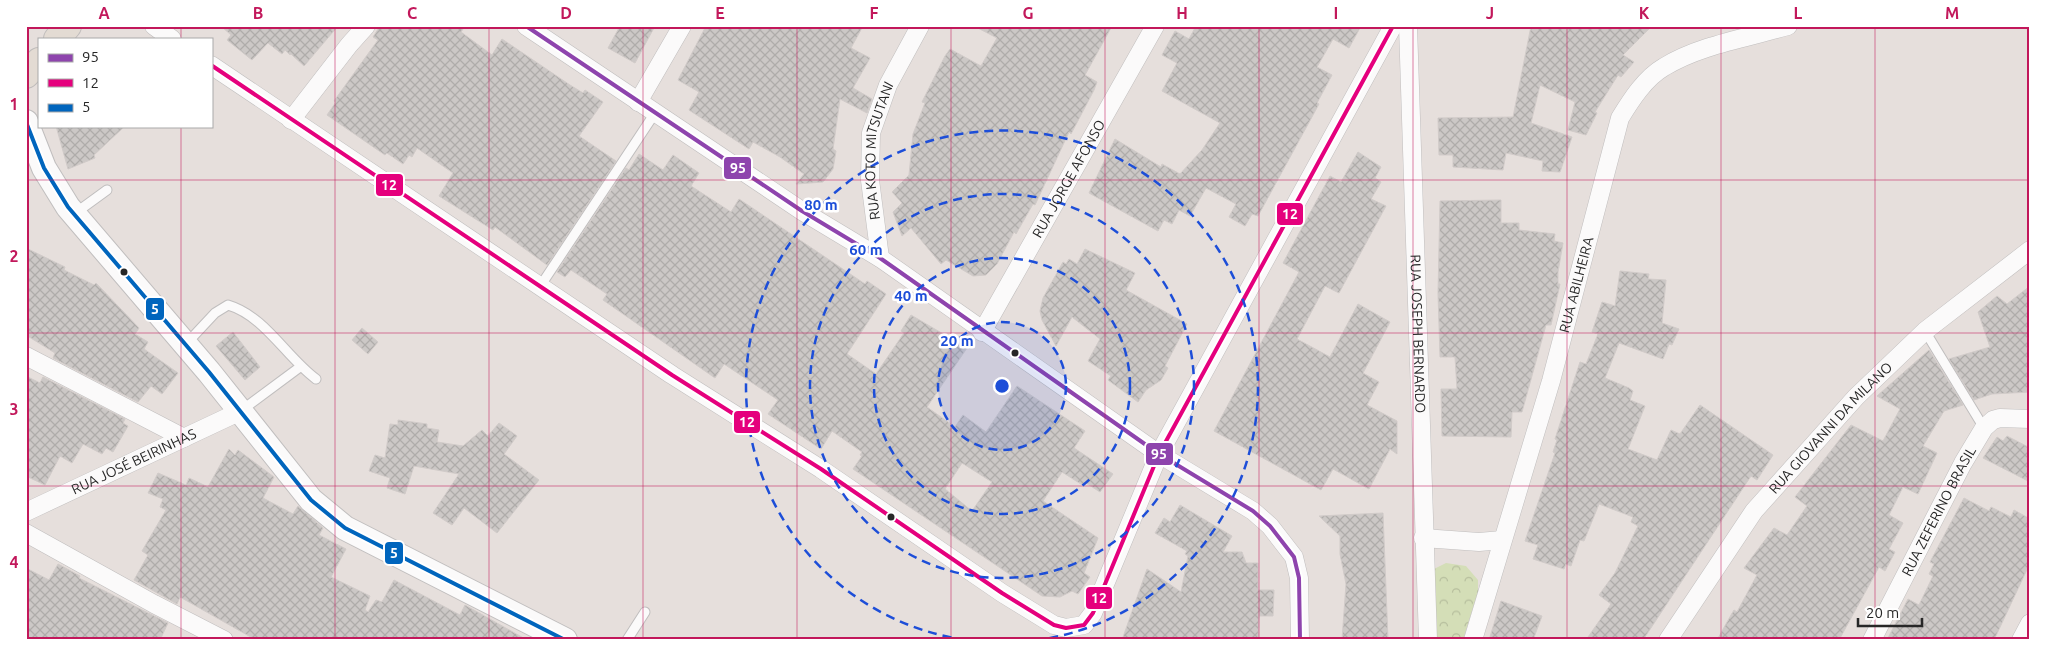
<svg xmlns="http://www.w3.org/2000/svg" width="2056" height="666" font-family="Ubuntu,sans-serif">
<defs>
<pattern id="forest-crowns" width="20" height="18" patternUnits="userSpaceOnUse" patternTransform="scale(1.25)"><rect width="20" height="18" fill="#d4deb7"/><path d="M2 6a3 3 0 1 1 6 0M12 15a3 3 0 1 1 6 0" fill="none" stroke="#b6be9d"/></pattern>
<pattern id="building-cross-hatch" width="8" height="8" patternUnits="userSpaceOnUse" patternTransform="scale(1.25)"><rect width="8" height="8" fill="#ccc8c6"/><path d="M0 0l8 8M0 8l8-8" fill="none" stroke="#afacaa"/></pattern>
</defs>
<rect width="100%" height="100%" fill="#e6dfdc"/>
<path fill="url(#forest-crowns)" d="M1446 563 1466 566 1478 580V592L1463 640H1434L1432 570Z"/>
<g fill="url(#building-cross-hatch)" stroke="#d1cbc9" fill-rule="evenodd">
<path d="M221 26H338L304 66 291 54 290 55 285 50 282 54 268 43 252 60 227 40 231 35Z"/>
<path d="M380 26H465L461 32 492 55 502 39 570 85 583 93 585 90 603 102 579 136 616 161 547 265 495 227 493 230 439 196 453 173 417 148 412 157 409 155 403 164 387 153 385 155 327 115 336 102 334 101 378 40 373 37Z"/>
<path d="M620 26H655L635 63 608 48Z"/>
<path d="M706 26H863L851 48 870 58 853 88 872 99 867 113 840 99 833 149 836 151 833 169 823 182 796 184 804 174 780 157 753 142 749 149 689 110 699 92 678 80Z"/>
<path d="M974 26H1112L1085 75 1097 82 1094 90 1071 134 1069 132 1035 205 1033 204 1016 234 1014 232 997 264 986 275 973 276 946 260 941 264 911 228 902 236 893 212 902 203 892 192 909 175 913 134 925 103 922 102 945 56 950 49 981 66 997 38Z"/>
<path d="M1196 26H1361L1349 48 1333 39 1317 67 1332 75 1317 103 1319 104 1258 216 1252 214 1245 226 1229 217 1236 204 1206 188 1190 216 1179 210 1172 224 1164 220 1158 231 1089 193 1115 139 1161 167 1162 164 1180 174 1202 150 1220 123 1162 91 1177 63 1162 55 1175 31 1189 39Z"/>
<path d="M1531 26H1652L1623 55 1634 62 1621 77 1618 75 1595 112 1597 113 1586 135 1568 130 1575 102 1540 85 1531 123 1572 137 1560 172 1542 171 1543 161 1506 153 1503 170 1453 167V155H1439L1438 118 1513 117Z"/>
<path d="M56 126H125L94 155 95 158 68 169Z"/>
<path d="M1358 152 1381 167 1375 178 1381 182 1371 199 1386 206 1339 293 1325 286 1297 339 1330 357 1358 304 1390 322 1363 373 1379 382 1367 405 1397 421V454L1390 449 1369 489 1333 469 1321 490 1214 431 1299 272 1283 263 1330 176 1341 182Z"/>
<path d="M639 154 663 170 673 155 699 173 691 186 731 212 739 199 865 284 867 281 886 294 847 354 876 374 904 333 901 331 911 315 967 348 927 407 955 427 963 415 986 432 1017 386 1085 431 1074 448 1113 474 1100 492 1086 483 1084 486 1062 472 1043 501 1098 538 1084 573 1090 577 1078 594 1072 591 1060 597 1042 596 853 469 862 456 860 455 862 452 832 431 821 449 768 414 778 400 724 364 715 378 603 300 607 294 571 270 565 277 557 272 626 168 629 170ZM962 463 992 482 972 511 945 489Z"/>
<path d="M1501 200V223H1519V230L1555 234 1554 241 1563 243 1558 272V284H1560L1551 325H1546L1522 412H1512L1511 437 1442 436 1441 389H1457L1455 357H1440L1438 293 1440 201Z"/>
<path d="M26 248 65 267 64 270 94 285 96 283 139 328 135 334 148 342 144 349 178 373 162 394 151 386 138 402 53 358 55 353 26 335Z"/>
<path d="M1085 249 1135 273 1126 290 1187 324 1165 366 1168 368 1161 380 1146 390 1138 402 1108 380 1111 376 1088 361 1100 339 1072 317 1056 346 1042 320 1040 311 1043 298 1063 262 1066 264 1069 259 1077 264Z"/>
<path d="M1620 271 1649 274 1648 279 1666 280 1662 323 1679 329 1672 345 1669 344 1663 359 1619 343 1605 378 1629 388 1633 391 1630 400 1645 406 1628 449 1657 460 1671 430 1680 434 1700 405 1773 455 1757 480 1751 476 1643 640H1586L1611 604 1599 595 1615 573 1638 526 1631 522 1633 517 1599 504 1584 541 1580 540 1571 566 1566 564 1564 569 1533 559 1538 545 1525 541 1555 453 1553 452 1557 440 1555 439 1580 362 1586 364 1598 334 1592 332 1602 302 1615 306Z"/>
<path d="M2030 286V392L1992 394 1974 400 1949 359 1990 347 1978 312 1997 296 2007 304Z"/>
<path d="M362 328 378 342 368 354 352 340Z"/>
<path d="M233 332 260 367 245 380 216 346Z"/>
<path d="M1929 350 1963 405 1944 411 1923 446 1937 453 1918 494 1903 487 1889 515 1903 523 1889 549 1895 552 1885 571 1879 567 1839 640H1717L1731 615 1734 610 1737 612 1757 575 1744 568 1774 528 1787 535 1807 506 1795 497 1851 425 1883 441 1900 409 1877 396Z"/>
<path d="M26 376 40 383 43 377 125 419 123 423 128 426 113 452 106 448 102 454 83 444 72 463 60 456 45 485 26 476Z"/>
<path d="M398 420 427 424V428L439 430 437 442 463 446 482 430 488 436 499 423 517 436 504 454 539 480 497 533 464 508 452 525 433 513 459 474 414 466 405 494 387 488 390 478 369 471 375 455 385 458 390 424 398 425Z"/>
<path d="M2007 436 2030 448V482L1983 458 1997 437 2003 441Z"/>
<path d="M229 449 235 455 238 450 274 477 263 498 293 514 298 506 323 528 319 535 346 549 331 577 370 596 365 610 368 612 376 600 382 602 394 580 460 615 465 605 527 640H256L180 597 177 604 134 580 148 555 142 551 166 510 160 507 163 499 148 493 158 473 186 485 189 478 208 487Z"/>
<path d="M1964 498 1989 511 1991 507 2011 517 2014 510 2030 519V563L1994 640H1887L1908 599 1919 605 1933 576 1929 574 1934 564 1930 562Z"/>
<path d="M1180 505 1232 536 1223 552H1242L1246 563H1258V590H1274L1273 616H1259L1258 640H1122L1147 569 1181 592 1188 556 1185 554 1187 551 1155 533 1164 518 1170 522Z"/>
<path d="M1383 513 1388 640H1342L1346 584 1340 554V536L1319 516Z"/>
<path d="M58 564 80 576 79 578 168 623 160 640H26V568L49 580Z"/>
<path d="M1501 601 1542 616 1533 640H1489Z"/>
</g>
<g fill="none" stroke-linecap="round" stroke-linejoin="round">
<g stroke="#c0bebe" stroke-width="11">
<g id="service">
<path d="M74 214 107 190"/>
<path d="M541 285 655 113"/>
<path d="M1925 331 1984 428"/>
<path d="M186 344 215 313 228 305C265 316 286 357 316 379"/>
<path d="M242 410 300 367"/>
<path d="M627 640 645 612"/>
</g>
</g>
<g stroke="#c0bebe" stroke-width="19">
<g id="minor">
<path d="M154 26 172 39"/>
<path d="M526 26 802 211 880 258 1159 454 1253 511 1270 526 1294 557 1299 578 1300 640"/>
<path id="s1" d="M1408 26 1428 640"/>
<path d="M211 65 672 375 821 469 1002 593 1054 625 1066 628 1084 625 1093 613 1159 454 1393 26"/>
<path d="M638 102 682 26"/>
<path d="M291 120 349 45 366 26"/>
<path id="s2" d="M880 258 870 180 871 133 888 85 920 26"/>
<path id="s3" d="M982 332 1155 26"/>
<path d="M26 356 184 438"/>
<path id="s4" d="M26 512 241 411"/>
<path d="M26 533 154 604 224 640"/>
<path d="M1423 538 1479 542 1502 540"/>
<path id="s5" d="M1473 640 1551 381 1620 118C1631 100 1645 78 1664 67 1700 45 1747 38 1788 26"/>
<path id="s6" d="M1668 640 1754 511 1856 397 1925 331 2030 250"/>
<path id="s7" d="M1872 640 1963 463 1984 428 1993 420 2000 418 2030 419"/>
<path d="M2021 640 2030 623"/>
</g>
</g>
<g stroke="#c0bebe" stroke-width="26">
<path id="secondary" d="M26 122 44 168 68 207 209 372 311 500 345 528 565 640"/>
</g>
<g stroke="#bfbcbb" stroke-width="28">
<g id="primary">
<path d="M57 39 68 26"/>
<path d="M26 75 39 61"/>
</g>
</g>
<use href="#service" stroke="#fbfafa" stroke-width="9"/>
<use href="#minor" stroke="#fbfafa" stroke-width="18"/>
<use href="#secondary" stroke="#fbfafa" stroke-width="24"/>
<use href="#primary" stroke="#e3dbd3" stroke-width="26"/>
<g stroke="#fff" stroke-width="8">
<path id="bus-1" d="M526 26 802 211 880 258 1159 454 1253 511 1270 526 1294 557 1299 578 1300 640"/>
</g>
<g stroke="#fff" stroke-width="8">
<path id="bus-2" d="M211 65 672 375 821 469 1002 593 1054 625 1066 628 1084 625 1093 613 1159 454 1393 26"/>
</g>
<g stroke="#fff" stroke-width="8">
<path id="bus-3" d="M26 122 44 168 68 207 209 372 311 500 345 528 565 640"/>
</g>
<use href="#bus-1" stroke="#8e44ad" stroke-width="4"/>
<use href="#bus-2" stroke="#e5007d" stroke-width="4"/>
<use href="#bus-3" stroke="#0065bd" stroke-width="4"/>
</g>
<path fill="none" stroke="#c2185b" stroke-width="1" stroke-opacity="0.55" d="M181 26V39M335 26V640M489 26V640M643 26V640M797 26V640M951 26V640M1105 26V640M1259 26V640M1413 26V640M1567 26V640M1721 26V640M1875 26V640M181 126V640M26 180H2030M26 333H2030M26 486H2030"/>
<circle cx="1002" cy="386" r="64" fill="#1d4ed8" fill-opacity=".12"/>
<g fill="none" stroke="#1d4ed8" stroke-width="2.5" stroke-dasharray="9 6">
<circle cx="1002" cy="386" r="64"/>
<circle cx="1002" cy="386" r="128"/>
<circle cx="1002" cy="386" r="192"/>
<path d="M966 640A256 256 0 1 1 1038 640"/>
</g>
<g fill="#272727" stroke="#fff" stroke-width="2">
<circle cx="124" cy="272" r="4.5"/>
<circle cx="1015" cy="353" r="4.5"/>
<circle cx="891" cy="517" r="4.5"/>
</g>
<g text-anchor="middle" stroke-width="5" stroke-linejoin="round" paint-order="stroke">
<g font-size="14" fill="#272727" stroke="#fff">
<text dy="5" stroke="none"><textPath href="#s2" startOffset="109">RUA KOTO MITSUTANI</textPath></text>
<text dy="5" stroke="none"><textPath href="#s3" startOffset="176">RUA JORGE AFONSO</textPath></text>
<text dy="5" stroke="none"><textPath href="#s5" startOffset="370">RUA ABILHEIRA</textPath></text>
<text dy="5" stroke="none"><textPath href="#s1" startOffset="308">RUA JOSEPH BERNARDO</textPath></text>
<text dy="5" stroke="none"><textPath href="#s6" startOffset="268">RUA GIOVANNI DA MILANO</textPath></text>
<text dy="5" stroke="none"><textPath href="#s4" startOffset="119">RUA JOSÉ BEIRINHAS</textPath></text>
<text dy="5" stroke="none"><textPath href="#s7" startOffset="145">RUA ZEFERINO BRASIL</textPath></text>
</g>
</g>
<circle cx="1002" cy="386" r="8" fill="#1d4ed8" stroke="#fff" stroke-width="2.5"/>
<g font-size="15" text-anchor="middle" font-weight="bold" fill="#1d4ed8" stroke="#fff" stroke-width="5" stroke-linejoin="round" paint-order="stroke">
<text x="821" y="210">80 m</text>
<text x="866" y="255">60 m</text>
<text x="911" y="301">40 m</text>
<text x="957" y="346">20 m</text>
</g>
<g stroke="#fff" stroke-width="2">
<rect x="723" y="156" width="29" height="24" rx="5" fill="#8e44ad"/>
<rect x="375" y="173" width="29" height="24" rx="5" fill="#e5007d"/>
<rect x="1276" y="202" width="28" height="24" rx="5" fill="#e5007d"/>
<rect x="145" y="297" width="20" height="24" rx="5" fill="#0065bd"/>
<rect x="733" y="410" width="28" height="24" rx="5" fill="#e5007d"/>
<rect x="1145" y="442" width="29" height="24" rx="5" fill="#8e44ad"/>
<rect x="384" y="541" width="20" height="24" rx="5" fill="#0065bd"/>
<rect x="1085" y="586" width="28" height="24" rx="5" fill="#e5007d"/>
</g>
<g font-size="14" text-anchor="middle" font-weight="bold" fill="#fff">
<text x="738" y="173">95</text>
<text x="389" y="190">12</text>
<text x="1290" y="219">12</text>
<text x="155" y="314">5</text>
<text x="747" y="427">12</text>
<text x="1159" y="459">95</text>
<text x="394" y="558">5</text>
<text x="1099" y="603">12</text>
</g>
<rect width="2056" height="666" fill="none" stroke="#ffffff" stroke-width="55"/>
<rect x="38" y="38" width="175" height="90" fill="#ffffff" stroke="#a9a9a9"/>
<rect x="48" y="54" width="25" height="8" fill="#8e44ad" stroke="#a9a9a9"/>
<text x="82" y="62" font-size="15" fill="#272727">95</text>
<rect x="48" y="79" width="25" height="8" fill="#e5007d" stroke="#a9a9a9"/>
<text x="82" y="88" font-size="15" fill="#272727">12</text>
<rect x="48" y="104" width="25" height="8" fill="#0065bd" stroke="#a9a9a9"/>
<text x="82" y="112" font-size="15" fill="#272727">5</text>
<path d="M1858 618v8h64v-8" fill="none" stroke="#272727" stroke-width="2.5"/>
<text x="1866" y="618" font-size="15" fill="#272727" stroke="#ffffff" stroke-width="4" paint-order="stroke">20 m</text>
<rect x="28" y="28" width="2000" height="610" fill="none" stroke="#c2185b" stroke-width="2"/>
<g font-size="16" text-anchor="middle" font-weight="bold" fill="#c2185b">
<text x="104" y="19">A</text>
<text x="258" y="19">B</text>
<text x="412" y="19">C</text>
<text x="566" y="19">D</text>
<text x="720" y="19">E</text>
<text x="874" y="19">F</text>
<text x="1028" y="19">G</text>
<text x="1182" y="19">H</text>
<text x="1336" y="19">I</text>
<text x="1490" y="19">J</text>
<text x="1644" y="19">K</text>
<text x="1798" y="19">L</text>
<text x="1952" y="19">M</text>
<text x="14" y="110">1</text>
<text x="14" y="262">2</text>
<text x="14" y="415">3</text>
<text x="14" y="568">4</text>
</g>
</svg>
